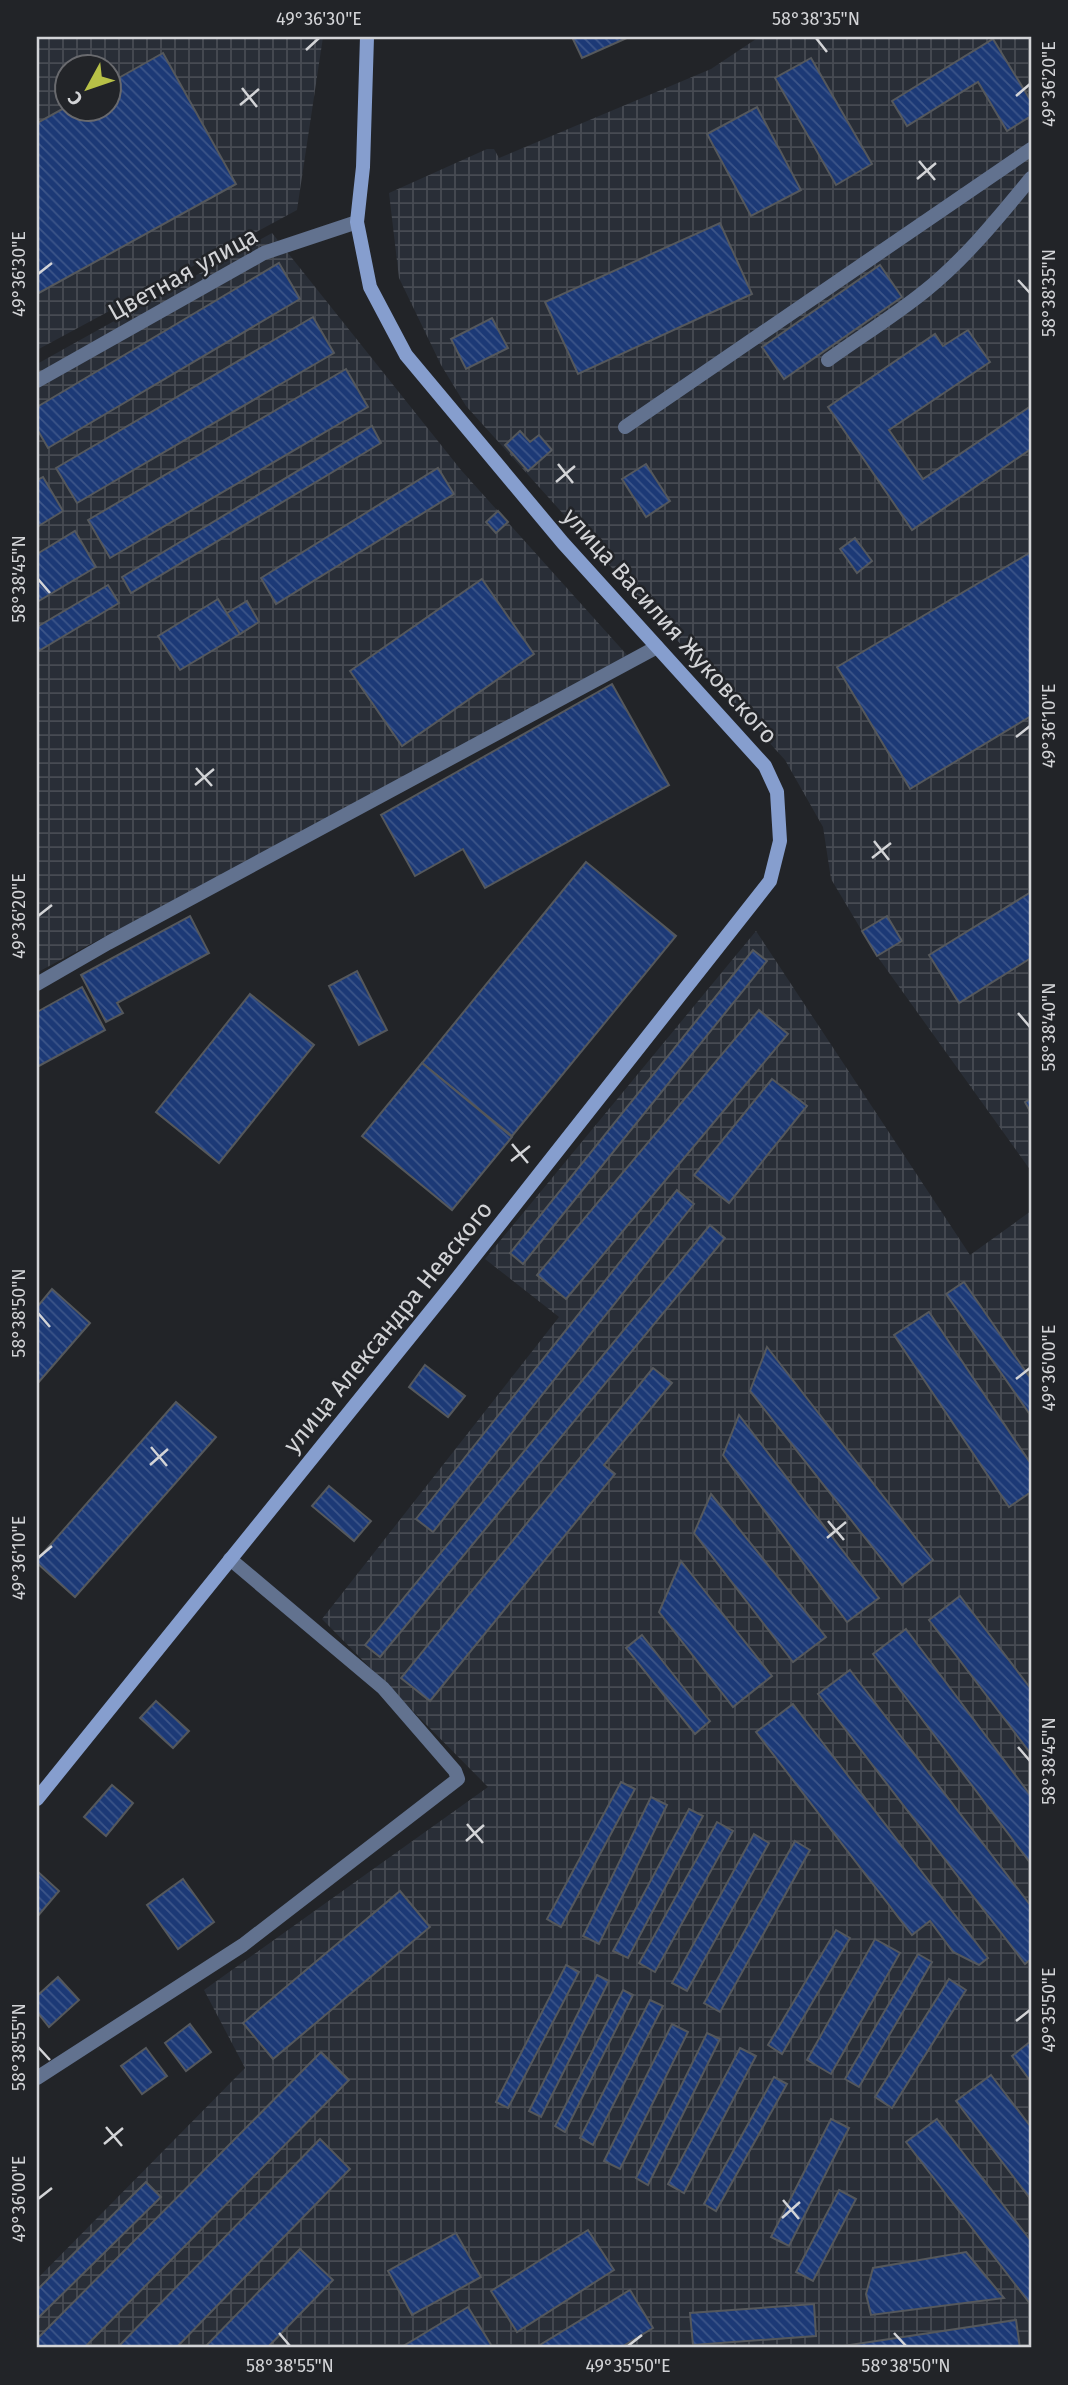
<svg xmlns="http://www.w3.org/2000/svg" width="1068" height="2385" font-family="'Fira Sans',sans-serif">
<defs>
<pattern id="industrial-grid" width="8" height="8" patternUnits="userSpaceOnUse" patternTransform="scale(1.75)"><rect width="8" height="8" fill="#292e37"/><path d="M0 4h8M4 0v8" fill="none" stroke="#474b53"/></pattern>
<pattern id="building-back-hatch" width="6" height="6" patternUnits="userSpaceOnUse" patternTransform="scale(1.75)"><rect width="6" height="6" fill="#1c3976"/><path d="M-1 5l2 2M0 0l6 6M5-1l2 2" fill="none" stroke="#3c5589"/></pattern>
</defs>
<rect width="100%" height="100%" fill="#222428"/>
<g fill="url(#industrial-grid)" fill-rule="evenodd">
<path d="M37 37H323L297 210 37 350ZM66 66H108V108H66Z"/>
<path d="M759 37H1031V1171L877 956 862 931 831 879 823 827 785 760 466 406 441 365 399 278 389 193 487 149H494L499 158 711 69Z"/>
<path d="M272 233 461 470 627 655 435 761 38 972 37 364Z"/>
<path d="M756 931 970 1255 1031 1211V2348H37V2279L245 2068 204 1990 488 1787 322 1619 559 1317 485 1259Z"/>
</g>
<g fill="url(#building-back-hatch)" stroke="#55585c" stroke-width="2">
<path d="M572 37H629L582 58Z"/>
<path d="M993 39 1031 101V116L1007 131 978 82 907 126 892 101Z"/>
<path d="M163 53 236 184 37 294V123L66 107V108H108V84Z"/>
<path d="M811 58 872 164 836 185 775 78Z"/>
<path d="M757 107 801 190 751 216 707 134Z"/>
<path d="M720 223 752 294 578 374 545 302Z"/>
<path d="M279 263 300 299 48 448 37 429V407Z"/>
<path d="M880 265 902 297 784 379 762 347Z"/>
<path d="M313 317 334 353 77 503 56 468Z"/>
<path d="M492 318 508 348 466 369 451 339Z"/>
<path d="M968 330 990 362 889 430 923 479 1031 406V449L912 530 828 407 935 334 943 346Z"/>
<path d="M346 369 368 407 110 558 88 520Z"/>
<path d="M372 426 381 443 131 593 122 577Z"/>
<path d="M520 431 530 442 539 435 552 450 528 471 505 445Z"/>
<path d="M646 464 670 501 646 517 622 479Z"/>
<path d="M438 468 454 494 276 604 261 578Z"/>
<path d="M43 477 63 511 37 527V480Z"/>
<path d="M498 511 508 522 496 533 486 522Z"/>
<path d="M75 531 96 567 37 602V554Z"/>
<path d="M855 538 872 561 857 573 840 549Z"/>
<path d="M1031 552V716L910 789 837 667Z"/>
<path d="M482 579 534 654 402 746 350 671Z"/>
<path d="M108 585 119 603 37 652V627Z"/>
<path d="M218 599 240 634 180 670 158 636Z"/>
<path d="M247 601 259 622 240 634 227 613Z"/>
<path d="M612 684 669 785 485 888 463 849 415 876 381 815Z"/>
<path d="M586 862 676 936 512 1136 422 1063Z"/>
<path d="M1031 892V958L959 1003 929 955Z"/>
<path d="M190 916 209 953 117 1003 123 1013 106 1022 81 975Z"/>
<path d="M887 916 902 941 877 956 862 931Z"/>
<path d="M753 950 767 961 523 1264 510 1253Z"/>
<path d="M357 971 387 1030 359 1045 329 986Z"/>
<path d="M82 987 105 1030 37 1067V1012Z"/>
<path d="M250 994 314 1045 219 1163 156 1112Z"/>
<path d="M759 1010 788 1034 566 1299 537 1275Z"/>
<path d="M422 1063 512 1137 452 1210 362 1136Z"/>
<path d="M772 1079 807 1106 729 1203 694 1175Z"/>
<path d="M1031 1098V1113L1025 1102Z"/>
<path d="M677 1190 694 1204 433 1532 416 1519Z"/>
<path d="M710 1225 725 1238 380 1657 365 1645Z"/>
<path d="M964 1282 1031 1379V1416L946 1294Z"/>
<path d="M52 1289 90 1323 37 1384V1307Z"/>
<path d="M929 1312 1031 1464V1492L1009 1507 894 1335Z"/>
<path d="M767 1347 933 1560 902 1585 750 1391Z"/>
<path d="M425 1365 465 1396 448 1417 409 1387Z"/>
<path d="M653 1368 672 1383 604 1465 615 1474 430 1701 401 1678Z"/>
<path d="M176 1402 216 1437 75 1597 37 1563V1560Z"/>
<path d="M739 1415 879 1598 847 1622 723 1455Z"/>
<path d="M329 1486 371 1521 354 1541 312 1506Z"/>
<path d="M711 1494 826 1637 793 1662 694 1533Z"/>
<path d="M681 1561 772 1676 733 1707 659 1612Z"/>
<path d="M960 1596 1031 1689V1754L929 1620Z"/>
<path d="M906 1629 1031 1796V1864L873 1654Z"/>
<path d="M642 1635 710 1721 695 1734 626 1648Z"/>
<path d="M850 1670 1031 1906V1959L1025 1964 818 1694Z"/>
<path d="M156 1701 189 1731 173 1748 140 1718Z"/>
<path d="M793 1704 988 1958 979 1965 953 1952 930 1921 912 1935 756 1732Z"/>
<path d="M621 1782 635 1789 561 1927 547 1919Z"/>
<path d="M112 1785 133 1803 106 1836 84 1817Z"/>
<path d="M651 1797 667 1805 599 1944 583 1936Z"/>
<path d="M689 1809 703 1816 628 1958 613 1951Z"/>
<path d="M717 1822 733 1831 655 1972 639 1963Z"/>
<path d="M754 1834 769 1843 687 1991 672 1983Z"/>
<path d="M795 1841 810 1850 720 2012 704 2003Z"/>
<path d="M37 1871 59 1891 37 1917Z"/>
<path d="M183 1879 214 1922 178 1949 147 1905Z"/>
<path d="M400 1891 430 1927 273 2059 243 2023Z"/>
<path d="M836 1930 850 1938 782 2054 768 2045Z"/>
<path d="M875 1939 900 1953 831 2074 807 2060Z"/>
<path d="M918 1954 932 1962 859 2087 845 2079Z"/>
<path d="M566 1965 579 1972 508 2108 496 2102Z"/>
<path d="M597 1975 609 1981 541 2117 529 2111Z"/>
<path d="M58 1977 79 2000 49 2027 37 2012V1996Z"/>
<path d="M949 1979 966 1990 892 2108 875 2097Z"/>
<path d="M623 1990 633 1995 565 2132 555 2126Z"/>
<path d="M650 2000 663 2006 593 2145 580 2138Z"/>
<path d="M190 2024 211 2052 186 2071 165 2043Z"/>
<path d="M672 2024 688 2032 620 2169 604 2161Z"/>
<path d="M707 2033 720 2039 648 2185 636 2178Z"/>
<path d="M1031 2041V2082L1012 2056Z"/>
<path d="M146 2048 167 2076 142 2094 121 2066Z"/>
<path d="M740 2048 756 2056 684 2193 668 2184Z"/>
<path d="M321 2052 349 2080 84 2348H37V2339Z"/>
<path d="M991 2075 1031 2127V2200L956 2101Z"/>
<path d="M774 2077 787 2084 716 2211 704 2204Z"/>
<path d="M831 2119 849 2128 789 2246 771 2237Z"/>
<path d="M937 2119 1031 2241V2305L906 2142Z"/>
<path d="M320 2139 350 2169 176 2348H117Z"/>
<path d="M146 2182 161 2197 37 2319V2290Z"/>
<path d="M839 2190 856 2199 813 2281 796 2272Z"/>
<path d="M588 2230 614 2270 517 2332 491 2291Z"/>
<path d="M456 2233 481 2277 412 2315 388 2271Z"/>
<path d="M300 2249 333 2280 267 2348H204Z"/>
<path d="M966 2252 1004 2298 871 2315 866 2294 873 2268Z"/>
<path d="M630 2290 653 2328 620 2348H535Z"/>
<path d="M814 2304 816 2336 693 2345 690 2313Z"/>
<path d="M468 2307 493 2348H400Z"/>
<path d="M1016 2320 1020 2348H830Z"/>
</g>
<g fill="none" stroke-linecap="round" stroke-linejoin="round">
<g stroke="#62728f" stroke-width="14">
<path d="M828 360C860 337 894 316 925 291 965 259 998 218 1031 178"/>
<path d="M37 381 264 253 357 222"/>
<path d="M625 427 1031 149"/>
<path d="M37 984 108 943 657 647"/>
<path d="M37 2078 243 1945 458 1779 455 1771 383 1688 230 1559"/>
</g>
<path stroke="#869ece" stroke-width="14" d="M37 1799 451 1286 770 881 780 841 777 792 765 766 563 543 406 355 370 287 357 222 363 167 367 37"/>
</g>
<path fill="none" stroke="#d3d4d7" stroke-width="2.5" d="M816 38 827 52M306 50 319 38M242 88 257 107M1016 96 1030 84M240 105 259 89M919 161 935 180M917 179 936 163M38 274 52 263M1018 280 1030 293M558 464 573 483M556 482 575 466M38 579 50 593M1016 737 1030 726M196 768 212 786M195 785 214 769M874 841 889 860M872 858 891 843M38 916 52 905M1018 1013 1030 1027M512 1144 528 1163M511 1161 530 1146M38 1313 50 1327M1016 1379 1030 1368M151 1447 167 1466M150 1465 168 1449M828 1521 844 1540M827 1538 846 1522M38 1558 52 1546M1018 1747 1030 1761M467 1824 483 1843M466 1841 484 1825M1016 2021 1030 2010M38 2047 50 2060M106 2127 122 2146M104 2144 123 2128M38 2199 52 2188M783 2200 799 2219M782 2218 800 2202M279 2333 290 2346M894 2333 906 2346M628 2346 642 2335"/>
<g text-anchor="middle" stroke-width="5" stroke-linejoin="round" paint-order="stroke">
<g font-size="24" fill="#d3d4d7" stroke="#222428">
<text transform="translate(183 274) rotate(-29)" y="8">Цветная улица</text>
<text transform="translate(670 626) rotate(48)" y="8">улица Василия Жуковского</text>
<text transform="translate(388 1327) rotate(-51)" y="8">улица Александра Невского</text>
</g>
</g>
<rect width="1068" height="2385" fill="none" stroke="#222428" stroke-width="77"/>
<g transform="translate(88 88) rotate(230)"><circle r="33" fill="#222428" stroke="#696a6e" stroke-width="2"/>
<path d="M0-5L12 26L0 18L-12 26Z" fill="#b8c147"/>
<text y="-10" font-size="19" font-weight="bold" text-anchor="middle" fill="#d3d4d7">С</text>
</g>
<rect x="38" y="38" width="992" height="2308" fill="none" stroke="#d3d4d7" stroke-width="2.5"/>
<g font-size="18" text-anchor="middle" fill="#d3d4d7">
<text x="319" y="25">49°36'30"E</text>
<text x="816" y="25">58°38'35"N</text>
<text transform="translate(1049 84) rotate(-90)" y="6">49°36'20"E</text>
<text transform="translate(19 274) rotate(-90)" y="6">49°36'30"E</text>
<text transform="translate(1049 293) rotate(-90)" y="6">58°38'35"N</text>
<text transform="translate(19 579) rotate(-90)" y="6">58°38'45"N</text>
<text transform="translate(1049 726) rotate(-90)" y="6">49°36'10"E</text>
<text transform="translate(19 916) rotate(-90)" y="6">49°36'20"E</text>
<text transform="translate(1049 1027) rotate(-90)" y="6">58°38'40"N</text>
<text transform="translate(19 1313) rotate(-90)" y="6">58°38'50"N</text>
<text transform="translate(1049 1368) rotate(-90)" y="6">49°36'00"E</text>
<text transform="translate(19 1558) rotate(-90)" y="6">49°36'10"E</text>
<text transform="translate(1049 1761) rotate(-90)" y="6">58°38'45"N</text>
<text transform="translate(1049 2010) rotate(-90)" y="6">49°35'50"E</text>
<text transform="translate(19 2047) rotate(-90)" y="6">58°38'55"N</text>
<text transform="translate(19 2199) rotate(-90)" y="6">49°36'00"E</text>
<text x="290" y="2372">58°38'55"N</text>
<text x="628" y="2372">49°35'50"E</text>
<text x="906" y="2372">58°38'50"N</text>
</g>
</svg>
